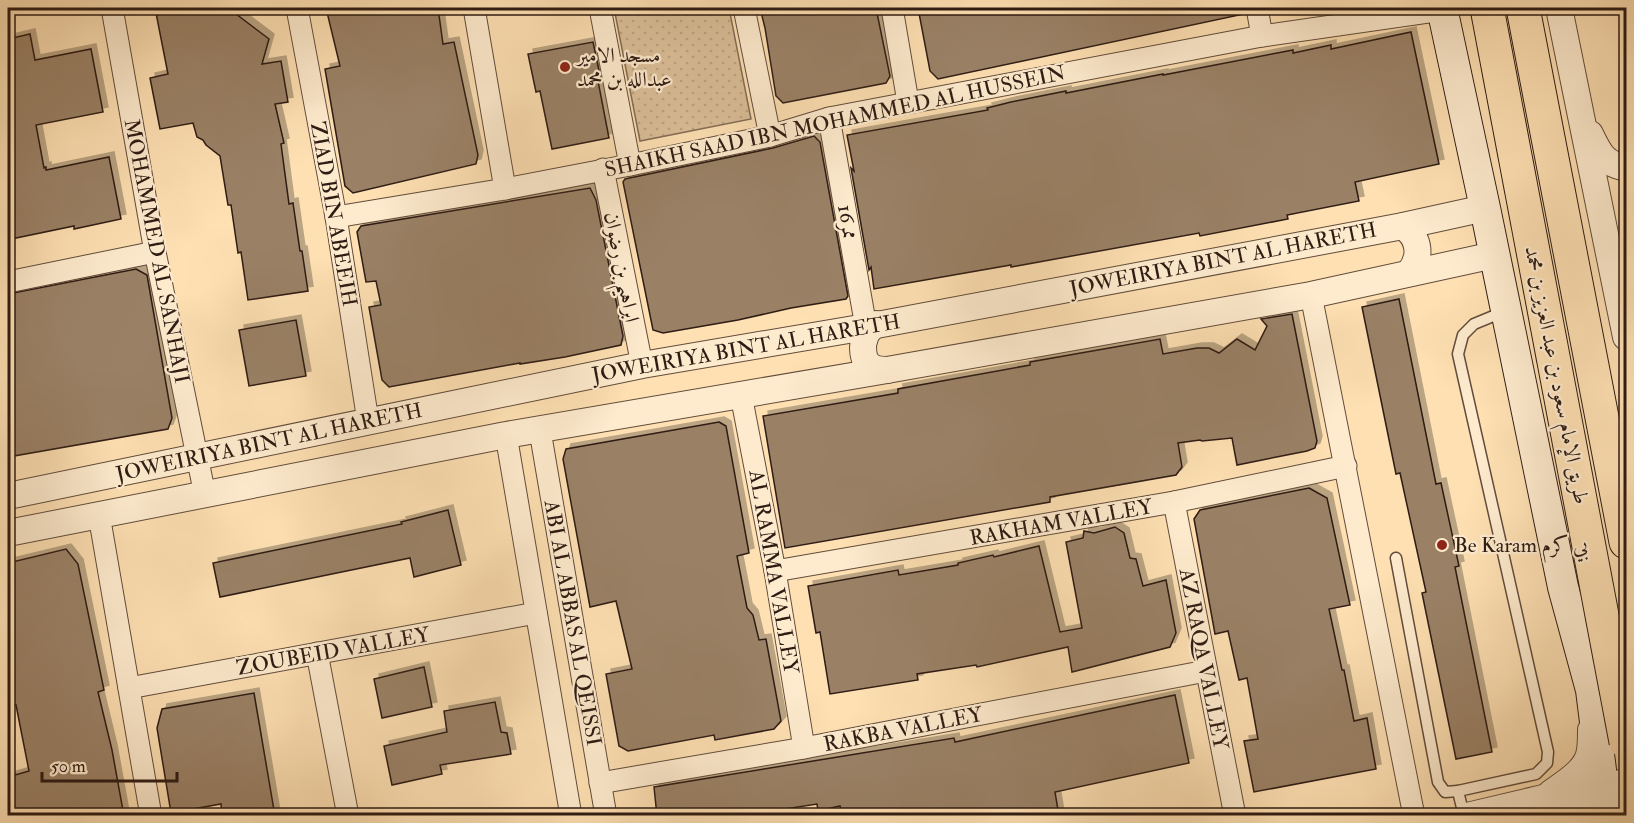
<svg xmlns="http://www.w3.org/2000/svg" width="1634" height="823" font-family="'IM FELL Double Pica',Amiri,serif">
<defs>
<pattern id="grass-dots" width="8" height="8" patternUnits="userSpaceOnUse" patternTransform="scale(1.5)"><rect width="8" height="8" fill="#dbbf98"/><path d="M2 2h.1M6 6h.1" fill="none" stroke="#bca482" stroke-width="1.8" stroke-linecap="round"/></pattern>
<filter id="shadow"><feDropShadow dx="5" dy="-5" stdDeviation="0" flood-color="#0004"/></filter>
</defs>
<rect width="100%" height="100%" fill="#fee0b3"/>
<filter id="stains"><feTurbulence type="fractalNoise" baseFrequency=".00333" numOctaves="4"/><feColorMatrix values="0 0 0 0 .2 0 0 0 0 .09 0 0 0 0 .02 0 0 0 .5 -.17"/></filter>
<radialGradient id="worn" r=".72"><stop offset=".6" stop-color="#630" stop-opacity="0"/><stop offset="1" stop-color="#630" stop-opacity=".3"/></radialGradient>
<path fill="url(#grass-dots)" stroke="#846d56" stroke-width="1.5" d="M614 8H729L751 119 640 141Z"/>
<g fill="#9a8166" stroke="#2e1b13" stroke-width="1.5" filter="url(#shadow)">
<path d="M155 8H228L269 39 262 64 281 61 288 102 275 104 284 143 281 144 289 204 293 203 300 251H302L308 291 248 300 241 252 238 253 231 205H228L220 156 206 145 203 140 197 137 193 123 160 129 150 78 168 74Z"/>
<path d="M326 8H438L443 44 454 42 478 155 476 164 353 193 345 186 325 69 340 66Z"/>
<path d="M760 8H876L890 76 886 83 783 103 776 96 765 28Z"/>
<path d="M918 8H1243L1244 14 938 79 930 71Z"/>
<path d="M1411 32 1439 164 1355 182 1359 201 1287 215 1288 219 1200 236 1199 233 1011 267V265L874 289 871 267 869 270 851 168 854 171 847 135 988 110 987 108 1011 102 1066 91V93L1163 74V75L1293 50V53L1331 45V49Z"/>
<path d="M30 34 35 60 91 49 103 112 36 125 44 168 46 167V170L109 157 121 219 74 229V226L11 239 8 221V39Z"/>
<path d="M593 42 601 80 598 81 609 138 552 149 540 91 536 92 528 54Z"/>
<path d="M814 136 820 142 848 296 846 299 791 308 738 320 663 333 653 330 623 182 625 179 773 148Z"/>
<path d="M590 188 596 200 623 336 621 345 565 357 520 364V363L389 387 382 380 369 307 381 305 376 281 366 282 357 232 361 226Z"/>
<path d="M136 269 147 275 150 292 172 418 168 429 8 457V294Z"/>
<path d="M1399 299 1436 484 1441 483 1459 566 1455 567 1492 752 1456 759 1422 593 1426 592 1400 473 1396 474 1362 307Z"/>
<path d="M1292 314 1317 441 1315 448 1307 451 1237 465 1232 438 1202 441 1200 440 1178 443 1182 467 1176 475 1050 497V502L785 548 763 416 898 393V389L1030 365V362L1160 339 1163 354 1197 348H1209L1219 353 1237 339 1255 350 1267 326 1261 319Z"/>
<path d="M296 320 306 376 249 386 239 330Z"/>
<path d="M719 422 726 426 749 553 737 556 747 608 753 615 759 640 766 639 781 721 774 729 715 740 714 735 628 751 619 746 606 674 632 669 616 601 590 607 563 459 566 449Z"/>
<path d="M1309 488 1327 498 1350 605 1329 609 1342 670H1344L1354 721 1367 718 1376 769 1254 792 1244 741 1258 739 1247 678 1239 680 1228 631 1215 634 1194 519 1200 510Z"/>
<path d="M448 510 461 565 414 577 410 558 220 597 213 563 402 524 401 522Z"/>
<path d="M1115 527 1124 533 1130 558 1136 559 1143 586 1166 580 1176 633 1170 647 1072 672 1068 647 977 667 976 665 917 674 918 680 830 694 820 632 816 633 808 586 898 570 899 575 958 565V563L993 555 994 557 1039 546 1060 632 1082 628 1066 542 1083 538 1084 531 1094 533Z"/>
<path d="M66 549 78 564 104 690 98 692 112 750 124 816H8V777L29 771 16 705 8 707V563Z"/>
<path d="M424 667 432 707 382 718 374 679Z"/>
<path d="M254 693 275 816H222L221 804 171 813 157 728 162 709Z"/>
<path d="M1175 695 1189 763 1055 792 1059 816H842L840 806 818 811 817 804 759 813 730 810 726 816H657L654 787 954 738 955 742Z"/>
<path d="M495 702 501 732 507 733 511 754 440 765 442 774 392 785 384 746 447 732 444 711Z"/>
</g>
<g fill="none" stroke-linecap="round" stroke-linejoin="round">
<g stroke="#624c3b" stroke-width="13">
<g id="service">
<path d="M1396 558 1438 782 1445 792 1458 791"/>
<path d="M1464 816 1458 791 1536 774 1547 763 1548 752 1458 354 1463 335 1474 324 1503 312"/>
</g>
</g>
<g stroke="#624c3b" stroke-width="23">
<g id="minor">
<path d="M112 8 155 252 205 495"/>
<path d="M297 8 336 217 368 421"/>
<path d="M474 8 505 189"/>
<path d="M600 8 630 165"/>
<path d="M744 8 770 136"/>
<path d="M892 8 908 102"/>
<path d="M1257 8 1262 36"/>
<path d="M829 118 866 327"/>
<path d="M603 169 642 365"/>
<path d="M336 217 505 189 630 165 770 136 829 118 1262 36 1442 10"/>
<path d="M8 282 155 252"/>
<path d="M1311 295C1347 469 1378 642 1414 816"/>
<path d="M741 395 775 571 804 748"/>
<path d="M540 431 606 816"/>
<path d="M506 435 571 816"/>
<path d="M1174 502 1235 816"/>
<path d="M99 515 151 816"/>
<path d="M775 571 1174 502 1346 466"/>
<path d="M317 653 348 816"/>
<path d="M129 688 536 613"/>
<path d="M600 783 804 748 1206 671"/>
</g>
</g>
<g stroke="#624c3b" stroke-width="28">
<g id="tertiary">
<path d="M1559 8 1626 337"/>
<path d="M1590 134C1599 153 1604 164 1626 168"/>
<path d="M1403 226C1420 238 1422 257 1409 273"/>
<path d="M876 324C872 327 868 330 866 335 861 345 862 362 872 367 877 370 882 370 887 370"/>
<path d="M8 496 642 365 866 327 1403 226 1485 208"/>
<path d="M8 533 506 435 887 370 1311 295 1494 255"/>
<path d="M1587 623 1592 626 1626 625"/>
<path d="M1551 793C1566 782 1588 770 1590 750 1591 744 1591 737 1591 730"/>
<path d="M1551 799C1568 801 1578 803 1591 816"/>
<path d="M1467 816 1543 798 1626 782"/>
</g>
</g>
<g stroke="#2e1b13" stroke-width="32">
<path id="secondary" d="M1442 8 1485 208 1563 587 1591 690 1603 786 1610 816"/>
</g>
<g stroke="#2e1b13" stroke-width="35">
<path id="primary" d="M1523 8 1626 542"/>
</g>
<use href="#service" stroke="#feebce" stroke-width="10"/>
<use href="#minor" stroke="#feebce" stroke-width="21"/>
<use href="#tertiary" stroke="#feebce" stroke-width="26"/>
<use href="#secondary" stroke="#feebce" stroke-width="30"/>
<use href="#primary" stroke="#fee0b3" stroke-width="33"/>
<g stroke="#2e1b13" stroke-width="35" stroke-linecap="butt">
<path id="primary-bridge" d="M1487 8 1626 742"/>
</g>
<use href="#primary-bridge" stroke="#fee0b3" stroke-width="33"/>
</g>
<g fill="#8f2418" stroke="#feebce" stroke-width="2">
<circle cx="565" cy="67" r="6"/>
<circle cx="1442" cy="545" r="6"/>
</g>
<g text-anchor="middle" stroke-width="4.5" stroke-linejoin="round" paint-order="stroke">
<g font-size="21" fill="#2e1b13" stroke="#feebce" text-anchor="start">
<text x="577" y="62">مسجد الامير<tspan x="577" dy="24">عبدالله بن محمد</tspan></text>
<text x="1454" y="552">Be Karam بي كرم</text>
</g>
<g font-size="21" fill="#2e1b13" stroke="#feebce">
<text transform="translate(835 121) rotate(-12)" y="7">SHAIKH SAAD IBN MOHAMMED AL HUSSEIN</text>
<text transform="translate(334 214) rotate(80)" y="7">ZIAD BIN ABEEIH</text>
<text transform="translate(848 222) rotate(80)" y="7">ممر16</text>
<text transform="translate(157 251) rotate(79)" y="7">MOHAMMED AL SANHAJI</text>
<text transform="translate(1223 259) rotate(-11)" y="7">JOWEIRIYA BINT AL HARETH</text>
<text transform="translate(622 267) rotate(79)" y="7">ابراهيم بن رضوان</text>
<text transform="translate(746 348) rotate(-10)" y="7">JOWEIRIYA BINT AL HARETH</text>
<text transform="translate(1557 375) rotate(79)" y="7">طريق الإمام سعود بن عبد العزيز بن محمد</text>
<text transform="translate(269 442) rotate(-12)" y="7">JOWEIRIYA BINT AL HARETH</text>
<text transform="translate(1061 522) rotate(-10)" y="7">RAKHAM VALLEY</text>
<text transform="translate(774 572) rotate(80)" y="7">AL RAMMA VALLEY</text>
<text transform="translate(573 623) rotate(80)" y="7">ABI AL ABBAS AL QEISSI</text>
<text transform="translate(333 651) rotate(-10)" y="7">ZOUBEID VALLEY</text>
<text transform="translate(1204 659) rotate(79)" y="7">AZ RAQA VALLEY</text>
<text transform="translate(903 729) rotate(-11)" y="7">RAKBA VALLEY</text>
</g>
</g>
<rect width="1634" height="823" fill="none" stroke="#fee0b3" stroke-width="30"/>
<rect x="9" y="9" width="1616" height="805" fill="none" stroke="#2e1b13" stroke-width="3"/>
<rect x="15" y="15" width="1604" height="793" fill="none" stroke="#2e1b13" stroke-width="1.5"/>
<path d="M42 772v9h135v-9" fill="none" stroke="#2e1b13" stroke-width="3"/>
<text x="51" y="772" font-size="18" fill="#2e1b13" stroke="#feebce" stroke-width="4.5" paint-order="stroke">50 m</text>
<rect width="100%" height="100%" filter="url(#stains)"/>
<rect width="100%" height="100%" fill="url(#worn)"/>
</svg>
